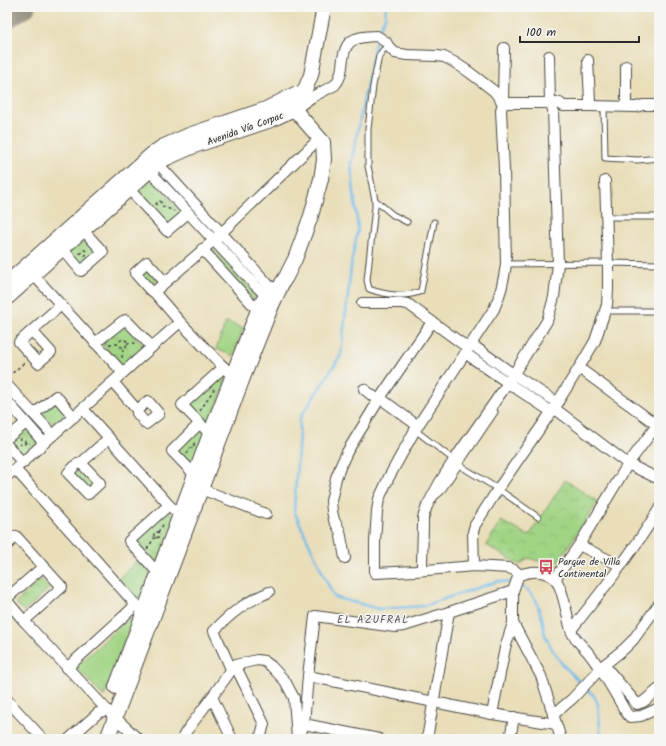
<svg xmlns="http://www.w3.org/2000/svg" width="666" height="746" font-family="Kalam,sans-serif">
<defs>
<pattern id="park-crowns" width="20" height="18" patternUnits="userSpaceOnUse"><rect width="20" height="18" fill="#a1d484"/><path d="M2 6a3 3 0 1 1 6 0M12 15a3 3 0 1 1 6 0" fill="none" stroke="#8bb672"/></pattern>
</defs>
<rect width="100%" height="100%" fill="#f6f6f2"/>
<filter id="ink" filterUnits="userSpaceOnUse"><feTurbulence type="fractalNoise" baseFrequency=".025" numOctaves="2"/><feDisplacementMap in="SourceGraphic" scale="8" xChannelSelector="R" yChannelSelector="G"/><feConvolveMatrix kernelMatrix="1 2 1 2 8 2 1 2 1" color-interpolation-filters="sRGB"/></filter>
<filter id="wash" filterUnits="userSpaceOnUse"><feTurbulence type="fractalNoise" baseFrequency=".012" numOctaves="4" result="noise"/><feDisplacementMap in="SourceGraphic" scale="16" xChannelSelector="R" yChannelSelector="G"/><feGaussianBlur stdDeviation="0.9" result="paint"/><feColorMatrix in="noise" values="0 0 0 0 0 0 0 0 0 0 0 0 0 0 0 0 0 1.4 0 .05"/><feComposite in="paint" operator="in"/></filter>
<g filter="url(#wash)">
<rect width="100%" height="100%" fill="#e9deb9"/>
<g fill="#a1d484" stroke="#668058">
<path d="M212 248 256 294V299L254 300 208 252Z"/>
<path d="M146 267 158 280 151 286 139 273Z"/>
<path d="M226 322 243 328 233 356 216 349Z"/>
<path d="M55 400 67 413 54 425 42 412Z"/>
<path d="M138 560 150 572 151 574 142 599H139L119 578Z"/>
<path d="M134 613 135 614 104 697 76 667Z"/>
</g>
<g fill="url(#park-crowns)" stroke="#668058">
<path d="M151 178 183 214 167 229 134 193Z"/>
<path d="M85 236 100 252 82 269 67 252Z"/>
<path d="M124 324 145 347 123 366 120 365 102 344Z"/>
<path d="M222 373 227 378 209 427 187 404Z"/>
<path d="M26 428 37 442V444L23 457 8 441Z"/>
<path d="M200 429 206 434 190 468 176 449Z"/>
<path d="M79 466 96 482 88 491 71 473Z"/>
<path d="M565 480 598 502 555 566 528 558 520 565 486 545 501 521 529 536Z"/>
<path d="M167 509 175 518 157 565 134 539Z"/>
<path d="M40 579 49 588 24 612 16 603Z"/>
</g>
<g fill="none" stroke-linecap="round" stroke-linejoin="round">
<g stroke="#71bcea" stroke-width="2.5">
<path d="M377 35 385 17 386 7"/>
<path d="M376 39 351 164 358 229 352 259 341 355 300 418 294 511 334 597 379 609 423 606 498 581 513 583"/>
<path d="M517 584 528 590 536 600 542 618 545 635 552 649 562 664 582 684"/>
<path d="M585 687 594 696 598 704 601 739"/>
</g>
<path stroke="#8a8472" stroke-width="21" d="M7 18 25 7"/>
</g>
</g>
<g filter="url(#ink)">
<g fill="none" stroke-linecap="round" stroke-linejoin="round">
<g stroke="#484640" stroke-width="7">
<g id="lane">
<path d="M389 47 383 50 379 56 373 86 368 129V166L375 200V207L367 280 369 289C385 295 406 298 421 291L434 222"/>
<path d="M604 106 605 158 638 160 659 158"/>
<path d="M375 200 393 215 407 222"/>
<path d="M606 217H659"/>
<path d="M506 264 608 263 659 264"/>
<path d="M605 311H659"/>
<path d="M415 430 454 460"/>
<path d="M459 465 495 412"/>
<path d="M435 497 441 492 459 465 498 489 538 517"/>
</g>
</g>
<g stroke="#484640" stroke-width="12">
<g id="street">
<path d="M588 60 590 101"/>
<path d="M626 66V101"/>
<path d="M503 103H560L563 106H590L636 107 643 105H659"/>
<path d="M298 107 312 97 335 85C340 79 341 74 342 67 344 40 351 37 377 36L386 42 389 47 395 53 407 55 437 56 444 57 454 62 469 72 494 91 503 103"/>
<path d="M153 158 277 294"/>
<path d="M145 166 255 285 271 300"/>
<path d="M129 189 167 231 188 213"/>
<path d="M62 248 81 271 103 252 83 230"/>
<path d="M202 249 252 304 258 310"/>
<path d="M30 271 123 373"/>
<path d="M165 282 147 262 135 273 149 289 154 292 180 322 236 380"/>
<path d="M154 292 213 241 320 138"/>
<path d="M362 303H401L408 304 468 348"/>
<path d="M32 331 51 352 38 363 19 342 61 305"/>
<path d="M95 343 123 321 126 320 128 322 152 347"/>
<path d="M471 344 513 374 558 403"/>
<path d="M465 353 508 383 552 412"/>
<path d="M579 368 657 425"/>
<path d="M113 382 137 410V413L146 424 159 414 148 401 137 410"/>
<path d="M7 385 53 435"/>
<path d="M364 389 379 401"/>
<path d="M380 398 418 426"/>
<path d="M7 401 44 443"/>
<path d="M554 408 628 464 659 479"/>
<path d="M83 409 169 505 180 516 184 519"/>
<path d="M34 414 56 396 74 417"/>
<path d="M210 434 182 405 224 367"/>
<path d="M7 438 26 423"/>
<path d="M7 445 23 463"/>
<path d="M81 463 100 483 88 494 68 473 77 464 81 463 109 438"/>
<path d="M15 469 136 605 150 615"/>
<path d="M195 475 172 451 200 423"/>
<path d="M7 476 180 322"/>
<path d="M201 489 266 514"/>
<path d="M7 545 16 536 62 587 24 621 107 710 138 739"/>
<path d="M579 545 621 566"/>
<path d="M345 558 340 531 334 520 332 511 331 501 336 478 341 465 347 452 380 398 432 322"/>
<path d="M474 566 473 532 475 525 498 489 554 408 579 368 595 341 607 305 608 289V263L605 181"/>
<path d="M423 570 422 564 423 525V518L427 506 440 482 454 460 508 383 547 321 551 308 554 297 558 264 553 109 550 103 549 56"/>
<path d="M158 573 129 541 169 505"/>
<path d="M519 575C530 571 543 569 554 578 563 585 567 618 571 630 573 638 580 643 585 649 591 655 595 662 600 669 610 683 618 699 627 714L630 717 641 716 659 708"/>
<path d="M555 579 579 545 628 464 657 425 659 418"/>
<path d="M7 598 44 566"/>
<path d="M7 601 24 621"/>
<path d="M513 623 541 676 561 739"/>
<path d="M571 630C602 591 633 552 659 509"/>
<path d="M235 665 264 724 260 739"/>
<path d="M604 665 637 704 643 702 659 689"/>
<path d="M67 668 136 605"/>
<path d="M231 669 214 631C232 612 246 602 269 592"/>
<path d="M308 676 492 714 556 724"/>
<path d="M212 697 232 739"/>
<path d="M7 700 43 739"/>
<path d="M492 714 505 648 513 623V591L518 577V573L514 570 509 568 474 566 415 571 375 573V542L377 511 379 499 389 477 415 430 494 309C501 294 504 280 506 264L504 169 501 110 503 103 504 48"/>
<path d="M553 715 572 699 604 665 624 649 633 640 659 604"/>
<path d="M304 724 379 739"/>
<path d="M69 739 98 713 107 710"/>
<path d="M182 739 185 733 212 697 235 665 257 660 264 661 271 666 285 681 294 698 297 739"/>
<path d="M299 739 304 724 308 676 315 616 395 627 404 626 449 612 513 591"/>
<path d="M427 739 449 612"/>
<path d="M510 739 514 717"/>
</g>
</g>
<g stroke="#484640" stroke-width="16">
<g id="secondary">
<path d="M7 283 151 155 162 147 189 135 266 109 295 94"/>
<path d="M7 298 158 163 167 158 194 146 271 120 294 109 301 99 311 75 324 7"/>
<path d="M116 687 210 434 258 310 264 299 273 289"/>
<path d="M107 739 244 375 272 305 280 288 282 283 286 277 295 259 311 216 321 179 324 160 323 142 294 109 288 98"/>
</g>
</g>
<g stroke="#484640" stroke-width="1.5" stroke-dasharray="3 3" stroke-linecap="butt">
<path d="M156 205 157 202 160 201 161 202 162 206 174 211"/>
<path d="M79 253H81L82 254 84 255H86L87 253 86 251 85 250H83L81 253"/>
<path d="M127 343H135"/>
<path d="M109 344H118L121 347H126L127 343V341L122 339 119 342 118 344"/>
<path d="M122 358 123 348"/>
<path d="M8 377 25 362"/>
<path d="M200 411 214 389"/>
<path d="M25 443V441L22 439H20L19 442C20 445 21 445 24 445L25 443H30"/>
<path d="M187 454 190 448H192L194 447V443H192"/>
<path d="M158 532 165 522"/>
<path d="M159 537 155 538 154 536V533L158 532 160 534V536"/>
<path d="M147 549 155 537"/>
</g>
<use href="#lane" stroke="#fff" stroke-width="5"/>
<use href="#street" stroke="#fff" stroke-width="10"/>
<use href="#secondary" stroke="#fff" stroke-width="14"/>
</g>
</g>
<defs>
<g id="bus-bare" transform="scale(1.2)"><path d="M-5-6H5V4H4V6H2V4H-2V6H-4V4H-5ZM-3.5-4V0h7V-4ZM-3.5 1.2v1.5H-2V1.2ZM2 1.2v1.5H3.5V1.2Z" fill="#d1495b" stroke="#f6f6f2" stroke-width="2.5" paint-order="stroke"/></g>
</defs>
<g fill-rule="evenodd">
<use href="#bus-bare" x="546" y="567"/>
</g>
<g text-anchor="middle" stroke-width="3" stroke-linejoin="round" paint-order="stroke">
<g font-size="10" fill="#2b2b2b" stroke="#f6f6f2">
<text transform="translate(245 128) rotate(-20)" y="4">Avenida Vía Corpac</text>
</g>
<g font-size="10" fill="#2b2b2b" stroke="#f6f6f2" text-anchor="start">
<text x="558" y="565">Parque de Villa<tspan x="558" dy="12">Continental</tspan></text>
</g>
<g font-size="11" letter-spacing="1" fill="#665768" stroke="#f6f6f2">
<text x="373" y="623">EL AZUFRAL</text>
</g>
</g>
<rect width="666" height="746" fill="none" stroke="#f6f6f2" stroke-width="24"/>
<path d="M520 36v6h119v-6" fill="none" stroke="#2b2b2b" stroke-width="2"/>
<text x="526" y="36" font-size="12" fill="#2b2b2b" stroke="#f6f6f2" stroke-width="3" paint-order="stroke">100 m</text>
</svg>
